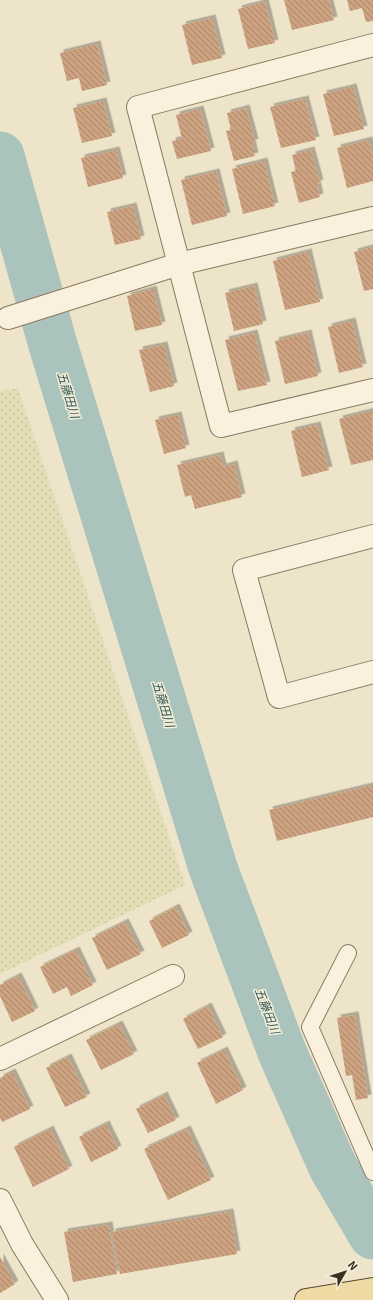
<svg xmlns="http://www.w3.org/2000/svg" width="373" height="1300" font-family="Georgia,'Noto Sans JP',serif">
<defs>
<pattern id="farmland-dots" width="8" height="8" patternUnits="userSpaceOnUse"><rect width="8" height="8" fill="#e4deb6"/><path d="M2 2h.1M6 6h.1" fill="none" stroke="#c4bf9c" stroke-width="1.8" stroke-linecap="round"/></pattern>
<pattern id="building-back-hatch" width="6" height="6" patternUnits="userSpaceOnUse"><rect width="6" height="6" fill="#cca280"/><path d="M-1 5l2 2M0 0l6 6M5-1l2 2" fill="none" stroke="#a78468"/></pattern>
<filter id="shadow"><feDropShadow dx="3.5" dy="-3.5" stdDeviation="0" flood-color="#0004"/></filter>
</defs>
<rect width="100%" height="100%" fill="#eee4c9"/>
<path fill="url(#farmland-dots)" d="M18 388 185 885 0 974V391Z"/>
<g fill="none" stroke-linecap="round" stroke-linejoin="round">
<path stroke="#aac3bc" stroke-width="49" d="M0 156 53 345 213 868 282 1052 333 1167 373 1235"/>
</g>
<g fill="url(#building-back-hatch)" filter="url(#shadow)">
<path d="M284 0H329L334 20 292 30Z"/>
<path d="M347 0H373V21L366 22 362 8 350 11Z"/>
<path d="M265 2 275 43 248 49 238 9Z"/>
<path d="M212 18 222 58 192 65 182 25Z"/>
<path d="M97 44 107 85 82 91 79 78 67 81 60 53Z"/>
<path d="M353 87 364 129 334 136 323 94Z"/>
<path d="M305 99 316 140 281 148 270 107Z"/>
<path d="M103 101 112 136 82 143 73 108Z"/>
<path d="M246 108 255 142 252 143 255 156 234 161 226 131 231 130 227 113Z"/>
<path d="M200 109 211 151 177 159 172 141 182 139 176 115Z"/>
<path d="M369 140 373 157V181L347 188 337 148Z"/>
<path d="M116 150 123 178 88 187 81 158Z"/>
<path d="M311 150 320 183 317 184 320 197 299 203 291 172 296 171 292 155Z"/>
<path d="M264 161 275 206 243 214 232 169Z"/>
<path d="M216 172 227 216 192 225 181 180Z"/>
<path d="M133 206 141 239 115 245 107 212Z"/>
<path d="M373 247V289L364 291 354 252Z"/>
<path d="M308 252 320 302 285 310 273 261Z"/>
<path d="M254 286 263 324 234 331 225 293Z"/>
<path d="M153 289 162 325 135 331 127 296Z"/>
<path d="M352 321 363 367 339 373 328 327Z"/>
<path d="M254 333 267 385 238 391 225 340Z"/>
<path d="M308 333 318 376 285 384 275 341Z"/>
<path d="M164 345 174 386 150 392 139 350Z"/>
<path d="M372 411 373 460 351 465 339 419Z"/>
<path d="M178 415 186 448 164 454 155 420Z"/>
<path d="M317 425 329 470 302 477 291 431Z"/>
<path d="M220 455 223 467 234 464 242 497 195 509 191 495 185 497 177 465Z"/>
<path d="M373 785V817L277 841 269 810Z"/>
<path d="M176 907 189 935 162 948 149 921Z"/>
<path d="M125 922 141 954 107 970 92 938Z"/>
<path d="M76 950 93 985 71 996 67 987 53 994 40 967Z"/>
<path d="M18 976 35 1011 12 1022 0 996V985Z"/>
<path d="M208 1006 223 1037 198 1049 183 1019Z"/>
<path d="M355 1015 368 1098 356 1100 352 1075 346 1076 337 1018Z"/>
<path d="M119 1024 134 1054 101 1070 86 1040Z"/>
<path d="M224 1050 243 1090 216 1104 197 1063Z"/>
<path d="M68 1057 87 1097 65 1107 46 1068Z"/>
<path d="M12 1072 30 1109 2 1122 0 1118V1078Z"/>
<path d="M164 1095 176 1120 148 1133 136 1109Z"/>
<path d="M106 1124 118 1149 91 1162 79 1137Z"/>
<path d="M50 1129 69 1169 33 1187 14 1147Z"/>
<path d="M187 1129 211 1180 168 1200 144 1149Z"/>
<path d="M230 1212 237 1254 120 1274 112 1232Z"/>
<path d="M109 1225 117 1274 73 1282 64 1232Z"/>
<path d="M0 1257 15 1284 0 1293Z"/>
</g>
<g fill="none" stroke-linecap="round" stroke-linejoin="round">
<g stroke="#8b775e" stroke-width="18">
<path id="service" d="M348 953 310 1027 373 1172"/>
</g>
<g stroke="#8b775e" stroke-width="24">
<g id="minor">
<path d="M373 45 138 107 221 426 373 390"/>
<path d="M8 318 179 264 373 218"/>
<path d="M373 536 244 570 279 697 373 672"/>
<path d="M0 1059 173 976"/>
<path d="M0 1200 22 1244 57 1300"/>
</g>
</g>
<g stroke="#594531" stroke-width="24">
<path id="primary" d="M306 1300 373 1289"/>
</g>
<use href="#service" stroke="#f9f1dd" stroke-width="16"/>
<use href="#minor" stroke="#f9f1dd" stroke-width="22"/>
<use href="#primary" stroke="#f0daa3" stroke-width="22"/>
</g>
<g text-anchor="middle" stroke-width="3" stroke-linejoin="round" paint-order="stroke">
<g font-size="12" font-style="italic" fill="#315b59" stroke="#f6eed9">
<text transform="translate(68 395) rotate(73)" y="4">五藤田川</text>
<text transform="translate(163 704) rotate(73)" y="4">五藤田川</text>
<text transform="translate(267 1011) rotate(69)" y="4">五藤田川</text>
</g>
</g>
<g transform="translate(345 1272) rotate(51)" stroke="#f6eed9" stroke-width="3" paint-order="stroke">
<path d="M0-3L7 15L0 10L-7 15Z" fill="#3b2f21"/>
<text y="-6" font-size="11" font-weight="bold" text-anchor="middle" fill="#3b2f21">N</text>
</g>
</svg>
